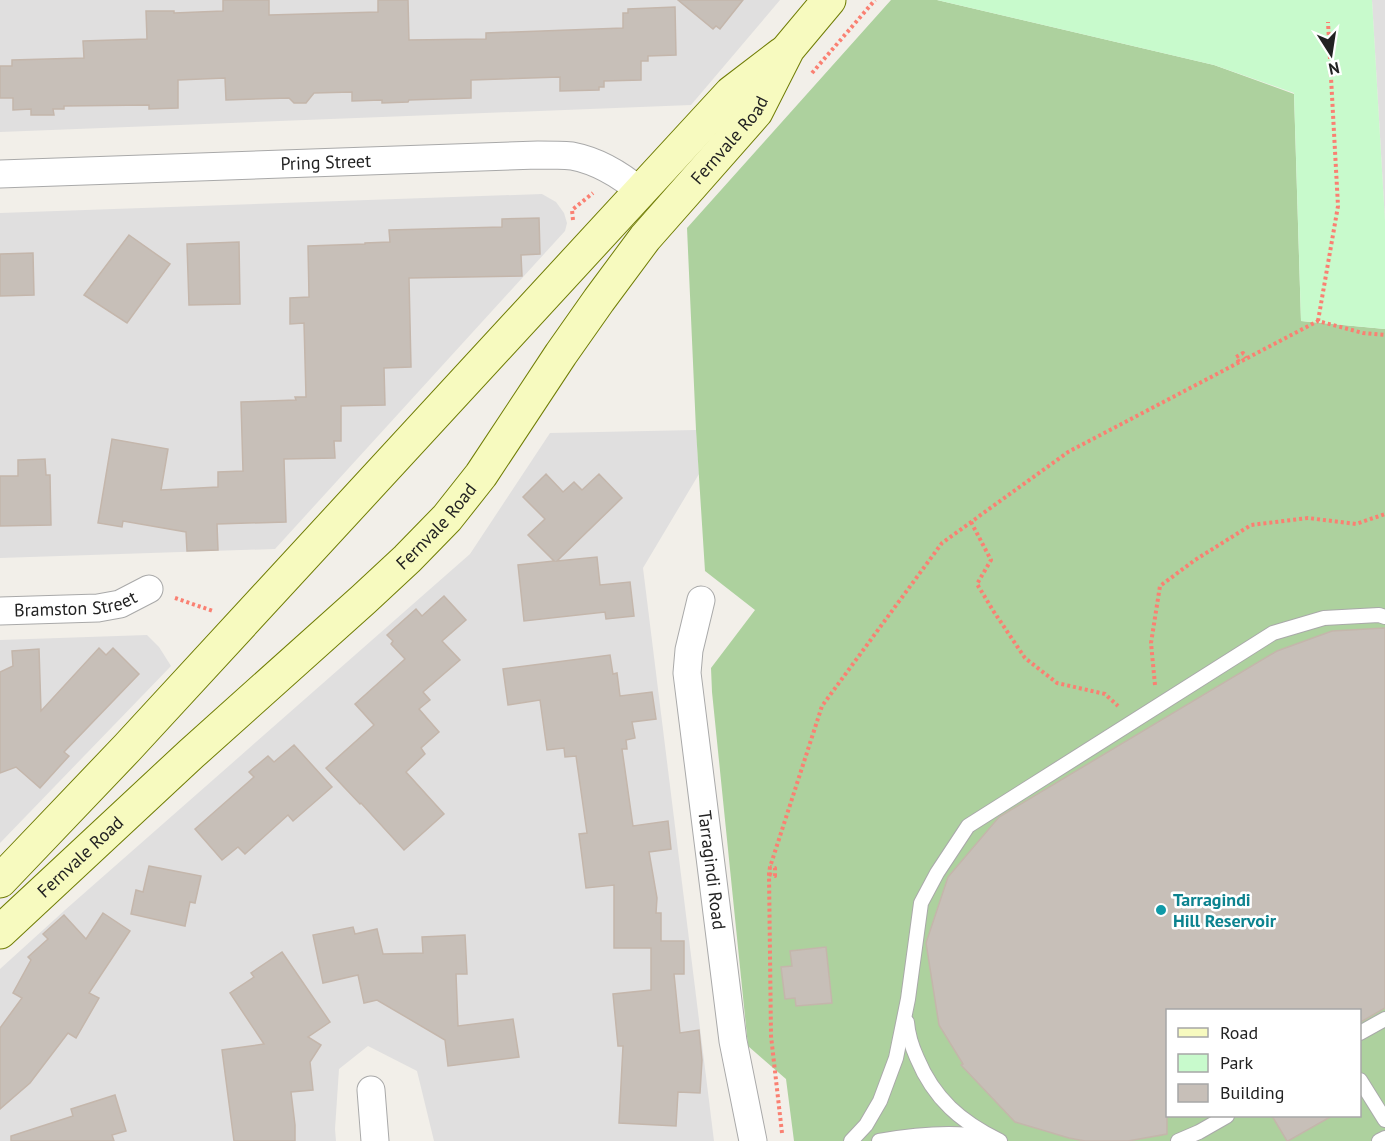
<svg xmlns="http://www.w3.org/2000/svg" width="1385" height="1141" font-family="'PT Sans',sans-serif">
<rect width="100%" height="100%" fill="#f2efe9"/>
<g fill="#e0dfdf">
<path d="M0 0H780L691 105 0 132Z"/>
<path d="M1372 0H1385V221Z"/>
<path d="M542 194 556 202 564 213 567 223 565 231 275 549 0 558V213Z"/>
<path d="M696 430 699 474 643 568 714 1141H434L417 1071 368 1046 339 1069 335 1129 336 1141H0V969L65 910 470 554 550 433Z"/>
<path d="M147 635 159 647 171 666 0 843V640Z"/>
</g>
<path fill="#add19e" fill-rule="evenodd" d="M891 0H937L1214 65 1294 94 1301 321 1385 329V1141H794L786 1079 748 1046 712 692 711 668 755 610 705 571 696 430 687 228ZM1168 1010H1360V1116H1168Z"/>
<path fill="#c8facc" d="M937 0H1372L1385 221V329L1301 321 1294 93 1214 65Z"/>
<g fill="#c7bfb8" stroke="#c4b6ab" stroke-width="1.5">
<path d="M223 0H269V15L378 12V0H408L409 40 486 39V33L623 28V13H628V9L675 7 676 55 648 56V61H641V80L604 81V87H599V90L560 91V77L471 80V98L409 100 408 102 382 103V100L352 101V92L314 93 306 103H294L289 98 226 100 225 78 178 80V108L149 109V105L64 106V109H53L54 115H31V109L13 110V98H0V66H12V60L84 58 83 41 147 39 146 11H174V13L223 11Z"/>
<path d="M678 0H743L720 29 716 26 713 29Z"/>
<path d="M539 218 540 254 521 255 522 276 409 278 411 367 384 368 385 405 341 406V441H334L335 458 284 459 286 522 217 524 218 550 187 551 186 532 123 521 122 527 98 523 112 439 168 449 161 490 218 487V472L243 471 241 402 296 400 295 397H306L304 323 290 324V298L309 297 308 246 365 244V243L390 242 389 230 502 227V219Z"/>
<path d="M129 235 170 264 127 323 84 295Z"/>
<path d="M239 242 240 304 189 305 187 244Z"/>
<path d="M33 253 34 295 0 296V254Z"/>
<path d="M45 459 46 475H50L51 525 0 526V476H18V460Z"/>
<path d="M546 474 563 492 574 482 582 490 599 474 622 498 557 561 597 557 600 585 630 582 634 616 606 619 605 612 524 621 518 565 554 561 528 535 545 519 523 497Z"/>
<path d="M444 596 466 620 442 641 460 660 423 692 430 700 419 709 439 732 421 748 425 754 406 772 444 814 404 850 361 803 360 804 326 768 374 725 355 704 405 659 391 644 393 641 387 635 416 609 422 616Z"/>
<path d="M1385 628V1008L1359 1023V1011H1167V1134L1128 1141H1085L1069 1138 1015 1122 961 1065 963 1064 939 1025 926 943 948 877 999 817 1277 651 1332 631Z"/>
<path d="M99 648 106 655 113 648 139 674 64 752 69 756 40 788 16 767 0 773V672L13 666 12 651 39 649 41 711Z"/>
<path d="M610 655 613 674 617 673 620 696 652 692 656 719 632 722 635 738 626 740 627 749H622L633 826 668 821 671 849 649 852 657 898 656 913H661V941H684V974H674L680 1033 699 1030 702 1060 700 1093 678 1092 676 1126 619 1123 623 1046H618L613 994 651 990V948H614V885L586 888 579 834 587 833 576 756 565 757 564 748 547 750 540 700 508 705 503 669Z"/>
<path d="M294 745 332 787 293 821 288 815 245 854 238 847 222 860 195 829 254 777 249 772 268 756 274 762Z"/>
<path d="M149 866 201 876 195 903 190 902 185 926 131 914 136 890 143 892Z"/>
<path d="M103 913 130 931 89 993 99 998 76 1038 68 1033 30 1083 0 1109V1028L22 998 13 993 31 960 28 957 48 939 43 934 64 915 86 939Z"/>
<path d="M353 927 355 934 377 929 383 954 423 953 422 937 465 935 467 974H456L458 1026 513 1019 519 1057 448 1066 445 1040 377 1000 364 1003 358 975 323 983 313 935Z"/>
<path d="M826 947 832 1003 796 1006 795 998 785 999 781 967 792 966 790 951Z"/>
<path d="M282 952 330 1022 308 1037 321 1045 310 1062 313 1090 291 1092 295 1125V1141H234L222 1050 264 1044 230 993 254 977 251 973Z"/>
<path d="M115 1095 126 1131 112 1135 114 1141H11V1136L73 1116 71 1109Z"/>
<path d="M1272 1116H1332L1288 1141H1287Z"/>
</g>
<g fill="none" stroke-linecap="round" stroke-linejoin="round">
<g stroke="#a9a9a9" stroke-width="16">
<g id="lane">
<path d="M907 1022C908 1035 912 1047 917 1058 934 1099 961 1122 1000 1141"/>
<path d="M1360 1033 1385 1019"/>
<path d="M1360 1080 1385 1120"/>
<path d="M851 1141 866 1125 880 1101 896 1058 908 999 921 903 937 873 968 826 1273 633 1324 618 1379 615 1385 617"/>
<path d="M879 1141C913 1135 951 1131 985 1137"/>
<path d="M1178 1141 1199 1132 1227 1116"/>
<path d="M1379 1141 1385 1138"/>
</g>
</g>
<g stroke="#a9a9a9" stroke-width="29">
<g id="street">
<path id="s1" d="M0 174 538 155C549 155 561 155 572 156 598 161 621 175 641 192"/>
<path id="s2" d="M701 600 689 650 687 673 733 1041 753 1141"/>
<path id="s3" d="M0 611 98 608 120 604 149 589"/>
<path d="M371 1090 375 1141"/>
</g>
</g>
<g stroke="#707d05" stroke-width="35">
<g id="secondary">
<path d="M0 881 127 748 731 93 782 54"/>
<path id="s4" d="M0 932 191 754 364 599 407 559 447 518 481 475 561 354 599 300 645 238 756 112 788 49 829 0"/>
</g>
</g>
<g stroke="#fa8072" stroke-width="4" stroke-dasharray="3 3" stroke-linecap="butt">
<path d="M812 73 875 0"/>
<path d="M573 220 572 210 593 193"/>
<path d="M1318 321 1338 206 1328 22"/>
<path d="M1239 362 1236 357 1243 353 1246 358"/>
<path d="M971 522 991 560 977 584 994 612 1025 658 1057 683 1105 694 1118 706"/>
<path d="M175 598 213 611"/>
<path d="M1155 685 1151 643 1160 586 1195 560 1251 525 1308 518 1356 524 1385 514"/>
<path d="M769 874 775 876V868L770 867"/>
<path d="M782 1133 771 1036 769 874 770 867 822 706 942 543 1068 452 1318 321 1363 333 1385 335"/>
</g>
<use href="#lane" stroke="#fff" stroke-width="14"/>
<use href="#street" stroke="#fff" stroke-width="27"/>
<use href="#secondary" stroke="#f7fabf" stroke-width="33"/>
</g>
<circle fill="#0f9aa8" stroke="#fff" stroke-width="2" cx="1161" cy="910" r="6"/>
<g text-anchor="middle" stroke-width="5" stroke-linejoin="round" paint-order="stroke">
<g font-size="18" fill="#222" stroke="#fff">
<text dy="6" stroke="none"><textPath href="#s4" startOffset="1082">Fernvale Road</textPath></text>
<text dy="6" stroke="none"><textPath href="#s1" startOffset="326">Pring Street</textPath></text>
<text dy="6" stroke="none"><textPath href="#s4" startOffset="596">Fernvale Road</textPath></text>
<text dy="6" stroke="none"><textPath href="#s3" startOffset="76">Bramston Street</textPath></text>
<text dy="6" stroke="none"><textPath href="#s4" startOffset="110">Fernvale Road</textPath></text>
<text dy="6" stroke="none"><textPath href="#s2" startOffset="273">Tarragindi Road</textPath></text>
</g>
<g font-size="18" font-weight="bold" fill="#0d838f" stroke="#fff" text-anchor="start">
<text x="1173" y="906">Tarragindi<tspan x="1173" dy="21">Hill Reservoir</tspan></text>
</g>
</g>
<rect x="1166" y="1009" width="195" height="108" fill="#ffffff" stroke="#a7a7a7" stroke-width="1.5"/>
<rect x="1178" y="1028" width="30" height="9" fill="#f7fabf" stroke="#a7a7a7" stroke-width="1.5"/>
<text x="1220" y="1039" font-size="18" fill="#222222">Road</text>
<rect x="1178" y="1054" width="30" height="18" fill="#c8facc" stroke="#a7a7a7" stroke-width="1.5"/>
<text x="1220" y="1069" font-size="18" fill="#222222">Park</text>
<rect x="1178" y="1084" width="30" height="18" fill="#c7bfb8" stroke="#a7a7a7" stroke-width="1.5"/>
<text x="1220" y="1099" font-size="18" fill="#222222">Building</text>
<g transform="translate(1331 54) rotate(168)" stroke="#ffffff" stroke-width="4.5" paint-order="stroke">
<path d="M0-4.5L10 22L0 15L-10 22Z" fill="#222222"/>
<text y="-9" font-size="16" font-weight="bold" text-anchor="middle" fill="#222222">N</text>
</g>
</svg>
